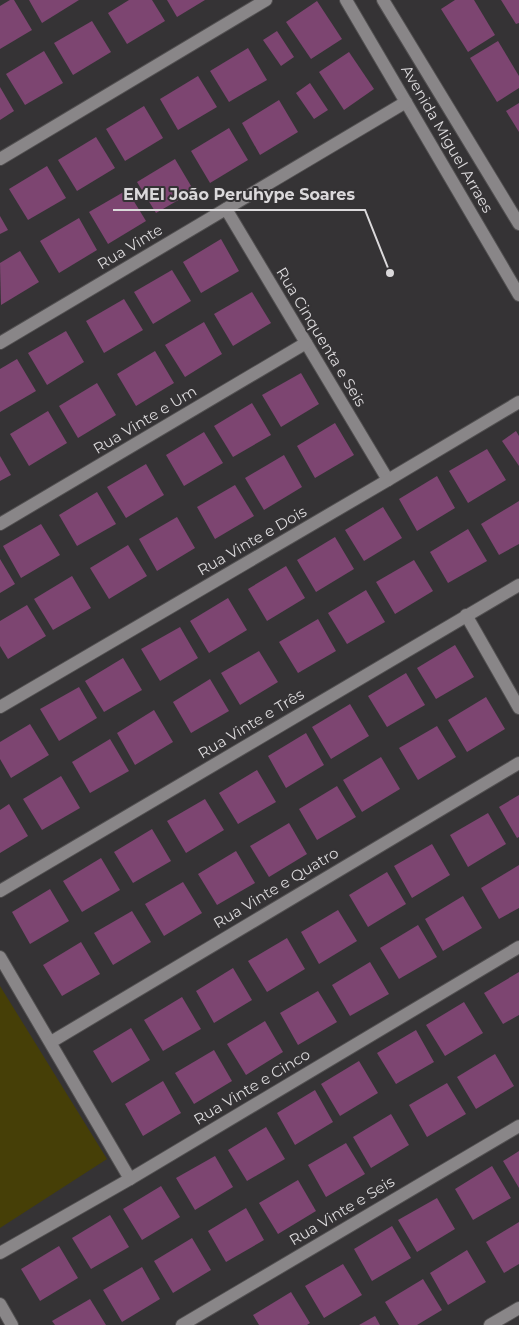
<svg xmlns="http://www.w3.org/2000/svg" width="519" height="1325" font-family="Montserrat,sans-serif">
<rect width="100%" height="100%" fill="#353335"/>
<path fill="#463f07" d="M0 986 107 1159 0 1228Z"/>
<g fill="#7d4571">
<path d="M10 0H14L32 30 0 49V6Z"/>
<path d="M29 0H79L42 23Z"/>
<path d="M129 0H152L165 21 127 44 108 13Z"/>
<path d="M167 0H205L177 17Z"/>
<path d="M455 0H474L495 35 468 52 441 9Z"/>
<path d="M501 0H519V23L516 24Z"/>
<path d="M317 1 342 39 311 59 286 22Z"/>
<path d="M92 21 111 52 73 75 54 43Z"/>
<path d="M277 31 294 57 281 66 263 40Z"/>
<path d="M498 41 519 76V88L497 102 470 58Z"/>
<path d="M248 48 267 80 229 102 210 71Z"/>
<path d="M44 51 63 83 25 105 6 74Z"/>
<path d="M349 52 374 89 344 110 319 72Z"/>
<path d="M198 76 217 107 178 130 160 99Z"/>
<path d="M310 83 328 110 314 119 296 93Z"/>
<path d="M0 87 14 111 0 120Z"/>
<path d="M279 100 298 132 260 155 242 123Z"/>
<path d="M519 103V132L506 111Z"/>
<path d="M144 106 163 138 125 161 106 129Z"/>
<path d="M229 128 248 160 210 183 191 151Z"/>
<path d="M96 137 115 168 77 191 58 160Z"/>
<path d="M175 159 194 191 156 213 137 182Z"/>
<path d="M47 166 66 198 28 220 9 189Z"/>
<path d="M127 190 146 221 108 244 89 212Z"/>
<path d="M0 216 8 230 0 234Z"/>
<path d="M79 218 97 250 59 273 40 241Z"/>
<path d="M221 239 239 271 201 293 183 262Z"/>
<path d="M20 251 39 282 1 305 0 263Z"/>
<path d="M172 270 191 301 153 324 134 292Z"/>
<path d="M252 292 271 323 233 346 214 314Z"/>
<path d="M124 299 143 330 104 353 86 321Z"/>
<path d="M204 322 222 354 185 377 165 345Z"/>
<path d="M66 331 84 362 47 385 28 353Z"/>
<path d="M155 351 174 383 136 406 117 374Z"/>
<path d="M17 359 36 391 0 412V369Z"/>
<path d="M301 373 319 404 281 427 262 395Z"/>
<path d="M97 383 116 415 78 438 59 406Z"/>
<path d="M252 403 271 435 233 457 214 426Z"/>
<path d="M48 411 67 443 29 466 10 434Z"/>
<path d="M335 423 354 455 315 478 297 446Z"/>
<path d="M516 431 519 436V466L502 441Z"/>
<path d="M204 432 223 463 184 486 166 455Z"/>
<path d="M487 449 506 480 468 503 449 471Z"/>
<path d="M284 455 302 487 264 510 245 478Z"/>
<path d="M0 456 11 475 0 481Z"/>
<path d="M146 464 164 495 126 518 107 487Z"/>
<path d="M437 476 455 508 417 531 399 499Z"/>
<path d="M235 485 254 516 215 539 197 507Z"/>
<path d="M97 492 116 524 77 546 59 515Z"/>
<path d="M519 501V544L499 555 481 524Z"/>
<path d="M383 507 402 538 364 561 345 530Z"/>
<path d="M177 517 195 548 157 571 139 539Z"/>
<path d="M41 524 60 555 21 578 3 546Z"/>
<path d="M468 529 487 561 448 583 430 552Z"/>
<path d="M335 537 354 569 316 592 297 560Z"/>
<path d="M128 545 147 576 109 599 90 568Z"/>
<path d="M0 559 15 584 0 593Z"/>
<path d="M414 560 433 591 395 614 376 582Z"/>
<path d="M286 566 305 598 267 621 248 589Z"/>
<path d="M72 576 91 608 53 630 34 599Z"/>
<path d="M366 590 385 622 347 644 328 613Z"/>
<path d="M228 598 247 630 209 653 190 621Z"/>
<path d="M27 605 46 636 8 659 0 646V621Z"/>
<path d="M318 619 336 651 298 673 279 642Z"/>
<path d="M180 627 198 658 160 681 141 649Z"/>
<path d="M455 645 474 677 436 699 417 668Z"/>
<path d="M259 651 278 682 240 705 221 673Z"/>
<path d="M123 658 142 690 104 712 85 681Z"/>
<path d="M406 673 425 705 387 727 368 696Z"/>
<path d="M210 679 229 711 191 733 173 702Z"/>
<path d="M79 687 97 718 59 741 40 709Z"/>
<path d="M486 697 505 729 467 752 448 720Z"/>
<path d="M350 704 369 736 331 759 312 727Z"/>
<path d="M154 710 173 742 135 765 117 733Z"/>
<path d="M30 724 49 755 11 778 0 759V742Z"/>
<path d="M437 726 456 757 418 780 399 748Z"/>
<path d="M306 733 324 765 286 788 268 756Z"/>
<path d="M110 739 129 771 90 793 72 762Z"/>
<path d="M381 757 400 789 362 812 343 780Z"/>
<path d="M257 770 276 802 238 824 219 793Z"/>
<path d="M61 776 80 808 42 830 23 799Z"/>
<path d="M337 786 356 817 317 840 299 809Z"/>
<path d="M519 795V837L517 838 499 807Z"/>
<path d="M205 799 224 830 186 853 167 821Z"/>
<path d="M9 804 28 836 0 853V810Z"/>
<path d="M488 813 506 844 468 867 450 835Z"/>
<path d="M289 823 307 854 269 877 250 846Z"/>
<path d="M152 829 171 861 133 883 114 852Z"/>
<path d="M432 844 450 875 412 898 394 866Z"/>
<path d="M236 851 255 883 217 905 198 874Z"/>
<path d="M101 858 120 890 82 912 63 881Z"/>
<path d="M519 865V908L499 919 481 888Z"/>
<path d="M387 872 406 904 368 927 349 895Z"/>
<path d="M183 882 202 913 164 936 145 904Z"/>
<path d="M50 889 69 921 30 944 12 912Z"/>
<path d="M463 896 482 928 443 951 425 919Z"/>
<path d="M338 910 357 941 319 964 301 932Z"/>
<path d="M132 911 151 942 113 965 94 933Z"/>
<path d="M418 925 437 957 399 979 380 948Z"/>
<path d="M287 938 305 969 267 992 248 961Z"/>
<path d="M81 942 100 974 62 996 43 965Z"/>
<path d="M370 962 389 994 350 1016 332 985Z"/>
<path d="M233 968 252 1000 214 1023 196 991Z"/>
<path d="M519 972V1015L503 1024 484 993Z"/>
<path d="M318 991 337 1022 298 1045 280 1013Z"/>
<path d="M182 997 201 1029 163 1051 144 1020Z"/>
<path d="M464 1002 483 1033 445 1056 426 1025Z"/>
<path d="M265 1021 283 1052 246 1075 227 1044Z"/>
<path d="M131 1028 150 1060 112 1083 93 1051Z"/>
<path d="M416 1030 434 1062 396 1084 377 1053Z"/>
<path d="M214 1050 232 1081 194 1104 175 1073Z"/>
<path d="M495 1054 514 1086 476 1109 457 1077Z"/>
<path d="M359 1061 378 1093 340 1116 321 1084Z"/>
<path d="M163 1081 181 1113 143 1136 125 1104Z"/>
<path d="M447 1083 466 1114 427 1137 409 1105Z"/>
<path d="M315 1090 333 1122 295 1145 277 1113Z"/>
<path d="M391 1114 409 1145 371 1168 353 1137Z"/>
<path d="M266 1127 285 1159 247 1181 228 1150Z"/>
<path d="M346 1143 365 1174 326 1197 308 1165Z"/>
<path d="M519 1151V1188L503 1161Z"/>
<path d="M215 1156 233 1187 195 1210 176 1178Z"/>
<path d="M492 1166 511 1198 473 1220 455 1189Z"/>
<path d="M298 1180 316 1211 278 1234 259 1203Z"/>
<path d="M161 1186 180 1217 142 1240 123 1209Z"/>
<path d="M437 1198 455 1229 417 1252 398 1220Z"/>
<path d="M246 1208 264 1240 226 1262 208 1231Z"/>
<path d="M110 1215 129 1247 91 1269 72 1238Z"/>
<path d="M519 1222V1264L504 1273 486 1242Z"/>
<path d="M392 1226 411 1258 372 1281 354 1249Z"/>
<path d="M192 1238 211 1270 173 1293 154 1261Z"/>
<path d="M59 1246 78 1278 40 1301 21 1269Z"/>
<path d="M467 1250 486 1282 448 1305 430 1273Z"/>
<path d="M343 1264 362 1295 324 1318 305 1286Z"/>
<path d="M142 1267 160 1299 122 1322 103 1290Z"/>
<path d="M423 1279 442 1310 417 1325H399L385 1302Z"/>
<path d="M291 1292 310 1323 307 1325H259L253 1315Z"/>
<path d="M90 1299 106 1325H55L52 1321Z"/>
<path d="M375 1316 380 1325H359Z"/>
</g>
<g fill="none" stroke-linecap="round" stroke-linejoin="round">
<g stroke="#525051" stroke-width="14">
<g id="minor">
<path d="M346 0 519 295"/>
<path d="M383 0 519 224"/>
<path d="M0 159 266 0"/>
<path d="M226 209 388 480"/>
<path d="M0 343 406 102"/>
<path d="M0 524 306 343"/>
<path d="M466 615 519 708"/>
<path d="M0 707 388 480 519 402"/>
<path d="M0 891 519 585"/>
<path d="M0 957 130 1179"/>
<path d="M51 1042 519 763"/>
<path d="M0 1253 130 1179 519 947"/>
<path d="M0 1304 12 1325"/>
<path d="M182 1325 519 1126"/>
<path d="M490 1325 519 1308"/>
</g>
</g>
<use href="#minor" stroke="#898688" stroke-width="12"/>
</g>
<g text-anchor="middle" stroke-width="4" stroke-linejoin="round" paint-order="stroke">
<g font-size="15" fill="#dbd9db" stroke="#353335">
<text transform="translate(447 139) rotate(60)" y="5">Avenida Miguel Arraes</text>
<text transform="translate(130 247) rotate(-31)" y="5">Rua Vinte</text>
<text transform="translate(321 337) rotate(59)" y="5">Rua Cinquenta e Seis</text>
<text transform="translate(145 420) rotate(-31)" y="5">Rua Vinte e Um</text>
<text transform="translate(252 541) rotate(-30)" y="5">Rua Vinte e Dois</text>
<text transform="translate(251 724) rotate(-31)" y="5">Rua Vinte e Três</text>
<text transform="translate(276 888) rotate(-31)" y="5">Rua Vinte e Quatro</text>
<text transform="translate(252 1087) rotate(-31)" y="5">Rua Vinte e Cinco</text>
<text transform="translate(342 1211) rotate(-31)" y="5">Rua Vinte e Seis</text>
</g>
</g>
<path fill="none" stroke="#dbd9db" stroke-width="2" d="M390 273L365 210H113"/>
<circle fill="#dbd9db" stroke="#353335" stroke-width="2" cx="390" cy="273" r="5"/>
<g font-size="16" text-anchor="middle" font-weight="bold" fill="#dbd9db" stroke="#353335" stroke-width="4" stroke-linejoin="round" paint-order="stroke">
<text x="239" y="200">EMEI João Peruhype Soares</text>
</g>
</svg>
